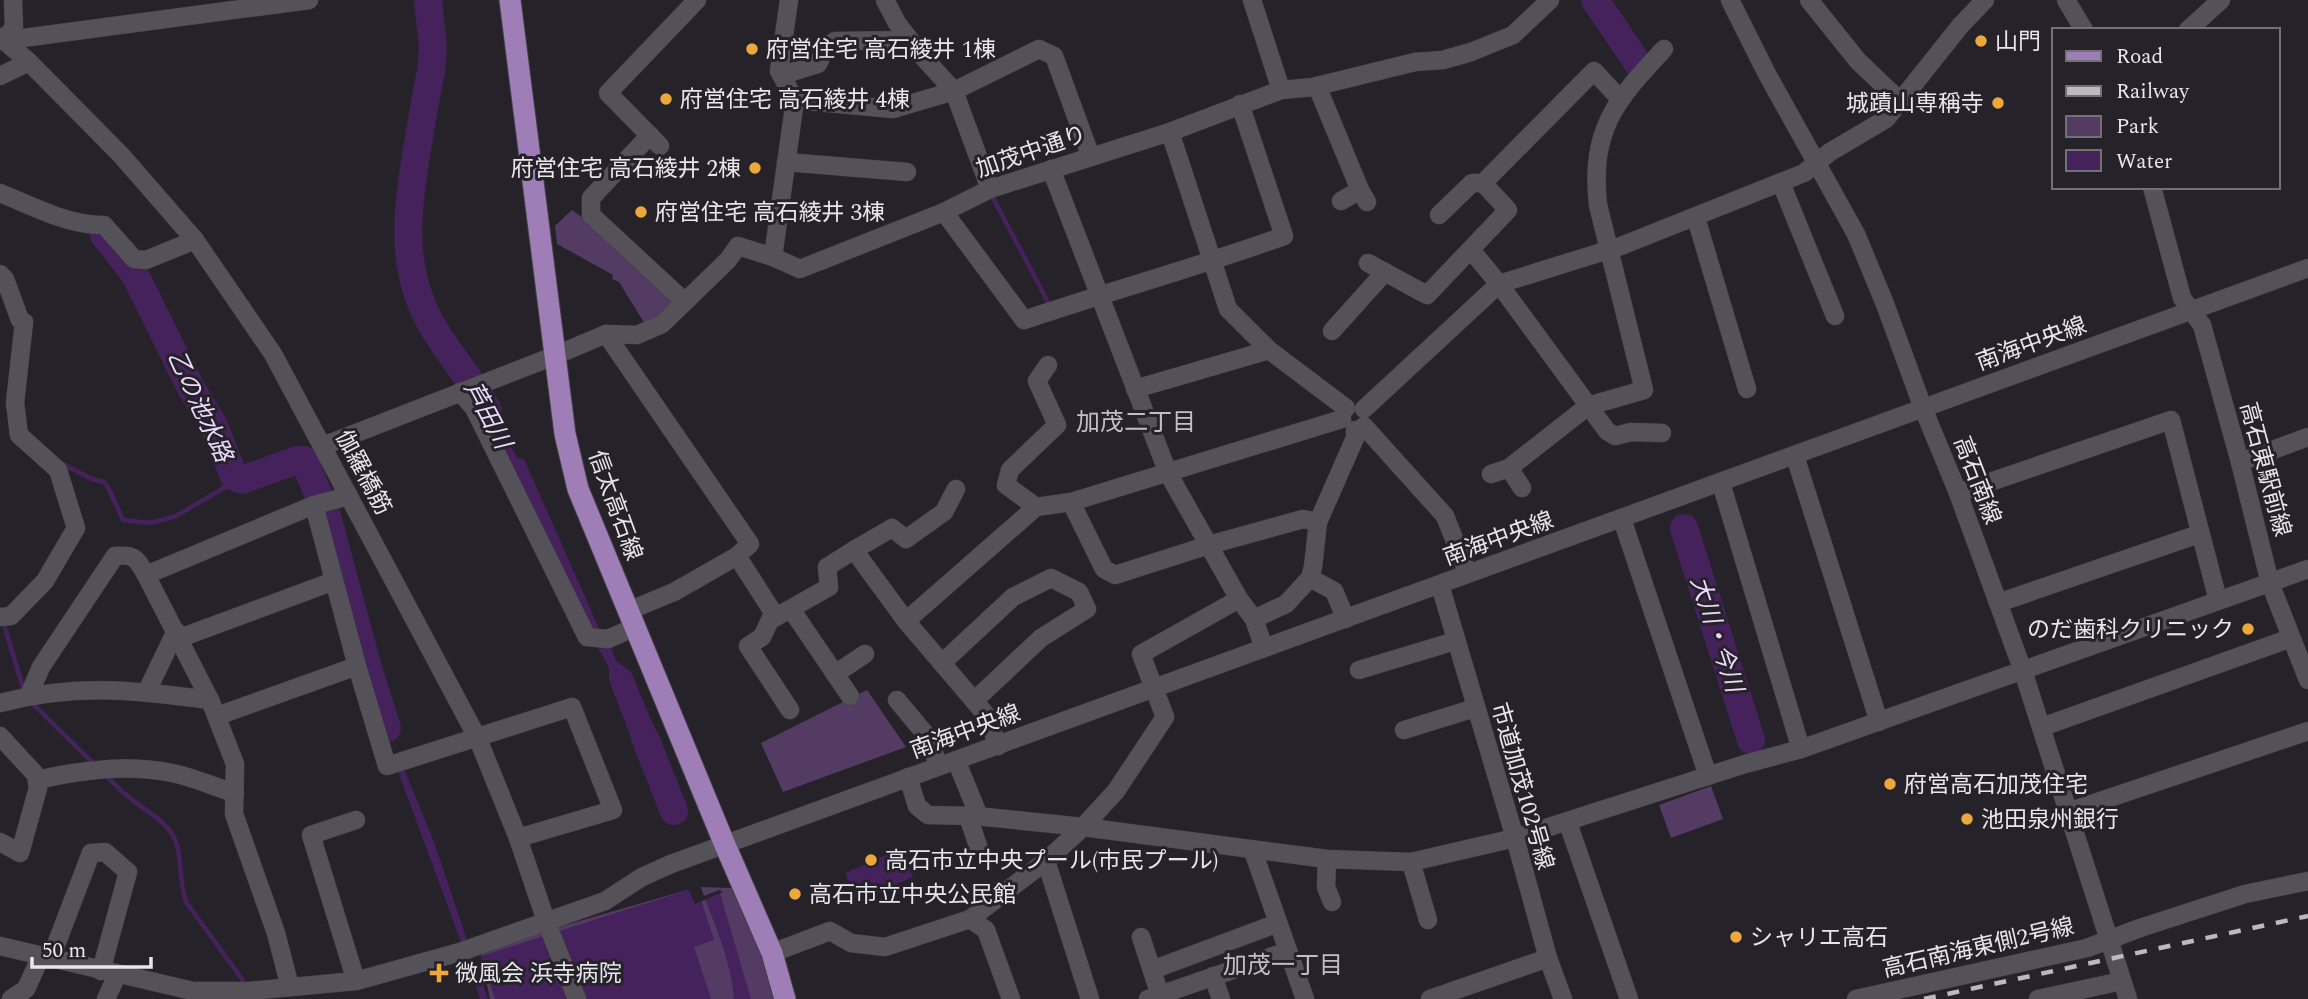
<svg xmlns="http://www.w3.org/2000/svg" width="2308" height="999" font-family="Spectral,'Noto Sans JP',serif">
<rect width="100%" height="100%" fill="#262229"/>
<g fill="#533b63">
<path d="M572 210 592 224 671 297V309L645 324 619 282 612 279 613 275 557 244 555 226Z"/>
<path d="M867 690 906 747 783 792 761 743Z"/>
<path d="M1711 786 1723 819 1671 838 1659 805Z"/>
<path d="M697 887 733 888 757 944 776 999H490L481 956 483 949Z"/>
</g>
<g fill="#46225d">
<path d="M483 390 517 458 524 459 601 633H593L471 396Z"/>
<path d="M595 642 609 643 616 661 631 672 671 767 646 777 609 680V668Z"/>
<path d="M404 769 434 842 467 940 461 942 398 771Z"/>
<path d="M671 785 681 809 669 814 659 790Z"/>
<path d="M900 849 913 877 857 901 845 873Z"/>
<path d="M697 887 714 940 694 947 711 999H495L481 956Z"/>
<path d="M720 893 751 999H734C731 963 718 932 705 899Z"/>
<path d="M472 954 488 999H480L470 969 463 958Z"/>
</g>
<path fill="#262229" d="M696 883 700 885 704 896 719 890 723 892 695 904 687 886Z"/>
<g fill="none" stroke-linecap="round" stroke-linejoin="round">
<g stroke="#46225d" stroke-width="4.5">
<path d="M991 194 1049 304"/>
<path d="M61 463 92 479 104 482 109 489 123 520 150 523 176 516 229 485 234 477"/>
<path d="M5 628 24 691"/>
<path d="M33 704 93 763"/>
<path d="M105 775C112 781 118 788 125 794 141 809 168 820 176 842 182 862 179 882 186 902L242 979 244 984"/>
</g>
<g stroke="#46225d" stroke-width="28">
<path d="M428 0 433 48 431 71C425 99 421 127 416 155 407 215 400 266 430 322 447 353 472 378 488 411"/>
<path d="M1595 0 1641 68"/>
<path d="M104 235 134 273 191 388 214 426 234 477 242 480 297 460H304L326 513 368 668 387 728"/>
<path d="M1684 528 1751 740"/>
<path d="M645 738 674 811"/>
</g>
<g stroke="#434046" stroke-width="19">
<g id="minor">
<path d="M885 0 897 23 923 57 954 91 990 189"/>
<path d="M1252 0 1281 90"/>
<path d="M1730 0 1767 74 1856 234 1885 304 1923 408 1958 493 2023 671 2128 999"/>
<path d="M1809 0 1858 61 1900 101"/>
<path d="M2066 0 2084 30"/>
<path d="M2188 30 2221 0"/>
<path d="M0 37 29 62 121 155 195 240 273 354 478 739 518 838 546 921 577 999"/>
<path d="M0 41 309 0"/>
<path d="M4 41 14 27 13 0"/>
<path d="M782 75 818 64 826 47 835 41 910 40"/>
<path d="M0 76 29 62"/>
<path d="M1317 86 1360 190"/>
<path d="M795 100 893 109 954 91 1039 49 1054 56 1091 157"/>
<path d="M1170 132 1228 309 1269 350 1346 408"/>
<path d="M650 135 591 198V215L685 302"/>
<path d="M660 146 608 93 697 0"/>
<path d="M786 162 907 172"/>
<path d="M1051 169 1168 473 1239 599 1254 619 1264 648"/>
<path d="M1781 183 1835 316"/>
<path d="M2152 187 2182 298 2202 325 2240 462 2270 583 2308 680"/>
<path d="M0 193C33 206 69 226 104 225L134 259 146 260 195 240"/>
<path d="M1341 201 1360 190 1367 202"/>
<path d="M944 212 1024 320C1110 291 1198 267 1284 236L1240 104"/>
<path d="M1439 215 1472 183H1483"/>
<path d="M1696 218 1747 389"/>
<path d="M1471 250 1499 284 1607 431 1615 436 1631 432 1662 433"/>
<path d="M773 257 795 100 779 71 789 0"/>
<path d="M1368 263 1427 295 1508 210 1483 183 1594 71 1620 99"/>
<path d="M0 274 5 279 20 320 24 322 15 403 19 435 58 470 76 528 45 581 11 616 0 617"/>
<path d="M1332 331 1385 272"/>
<path d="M606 334 750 544 737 556 776 617 829 587 827 567 854 550 906 621 987 716 998 746"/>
<path d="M1135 389 1269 350"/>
<path d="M460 392 474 408 587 637 608 639 635 627"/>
<path d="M1364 409 1499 284 1621 246 1804 173 1830 152 1886 119 1961 25 1985 0"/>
<path d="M1364 426 1445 516 1468 574"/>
<path d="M323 446 554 356 606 334 637 335 662 324 728 260 738 246 773 257 800 269 944 212 990 189 1170 132 1281 90 1313 87 1415 62 1443 60 1471 52 1513 35 1550 0"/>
<path d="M1795 456 1879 722"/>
<path d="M2240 462 2308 437"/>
<path d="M1509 468 1522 488"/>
<path d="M1491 474 1509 468 1588 406 1644 390 1598 205C1590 130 1615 101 1664 49"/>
<path d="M1721 483 1801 749"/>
<path d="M1958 493 2171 420 2218 600"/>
<path d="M1071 502 1104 569 1115 575 1209 545 1303 519 1318 522"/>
<path d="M314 505 357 666 387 766 572 707 613 810 518 838"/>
<path d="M1036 507 1006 485 1010 470 1057 425 1037 381 1048 365"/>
<path d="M1622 519 1708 776"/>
<path d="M854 550 892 528 906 539 944 512 956 489"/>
<path d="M1310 578 1334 591 1346 619"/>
<path d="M1440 585 1515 838 1548 958 1563 999"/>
<path d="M1998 603 2199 534"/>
<path d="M791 609 850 696"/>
<path d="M628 611 674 592 737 556"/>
<path d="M776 617 770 620 762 637 748 646 790 710"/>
<path d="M1254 619 1286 604 1310 578 1313 567 1318 522 1355 438V430"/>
<path d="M906 621 1036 507 1071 502 1342 419"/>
<path d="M180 638 334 581"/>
<path d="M942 663 1013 597 1051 578 1079 592 1087 609 1041 638 974 701"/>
<path d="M1359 670 1455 641"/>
<path d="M835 674 865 654"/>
<path d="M147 691 176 631"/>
<path d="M29 695 41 667 115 556C135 554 137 559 146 575"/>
<path d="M897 700 927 736 939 766"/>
<path d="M0 703C75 683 135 690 210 700"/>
<path d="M217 716 357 666"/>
<path d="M2042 727 2291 638"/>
<path d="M1404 730 1475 708"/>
<path d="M0 736 36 775 38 788 20 853 0 842"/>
<path d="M956 760 976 809 970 822 979 849"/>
<path d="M908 777 917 806 928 815 976 816 1083 827 1327 859 1411 862 1515 838 1745 764 1801 749 2308 569"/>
<path d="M37 780C82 770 126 764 172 773 193 777 214 787 235 793"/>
<path d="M2068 812 2308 731"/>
<path d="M356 820 311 835 356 981"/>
<path d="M1568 823 1629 999"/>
<path d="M1253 851 1305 999"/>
<path d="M1327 859 1326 887 1332 902"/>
<path d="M1046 861 1090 999"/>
<path d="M1411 862 1428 920"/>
<path d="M970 919 986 930 1011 999"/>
<path d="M1141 937 1160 995"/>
<path d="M0 946 193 991H249L356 981 460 952 605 901 642 877 671 864 2308 268"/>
<path d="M772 953 830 931 851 943 885 947 970 919 1046 861 1083 827 1116 791 1165 717 1141 654 1239 599"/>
<path d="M51 958 91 853 105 852 128 872 101 971"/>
<path d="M1152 970 1278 923"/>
<path d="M1213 976 1221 999"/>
<path d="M290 987 276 933 234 814 235 764 210 700 146 575 314 505 349 496"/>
<path d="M11 999 26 989 41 956"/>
<path d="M106 999 117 975"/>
<path d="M1148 999 1288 951"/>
<path d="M1430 999 1548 958"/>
<path d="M1856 999 2087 948 2140 928 2245 894 2308 881"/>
<path d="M2038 999 2122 981"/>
</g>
</g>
<g stroke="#434046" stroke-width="23">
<path id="major" d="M510 0 565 434 578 489 725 845 772 953 785 999"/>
</g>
<use href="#minor" stroke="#555159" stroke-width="18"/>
<use href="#major" stroke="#9f7db7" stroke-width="21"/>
<path stroke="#bcb9bf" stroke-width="4.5" stroke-dasharray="12 12" stroke-linecap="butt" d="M1924 999 2308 916"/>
</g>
<g fill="#eda83b" stroke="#262229" stroke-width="2.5">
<circle cx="1981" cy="41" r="7"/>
<circle cx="752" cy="49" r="7"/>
<circle cx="666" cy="99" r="7"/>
<circle cx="1998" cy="103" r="7"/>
<circle cx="755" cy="168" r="7"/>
<circle cx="641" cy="212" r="7"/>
<circle cx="2248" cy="629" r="7"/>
<circle cx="1890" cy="784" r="7"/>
<circle cx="1967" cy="819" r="7"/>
<circle cx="871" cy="860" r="7"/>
<circle cx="795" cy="894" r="7"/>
<circle cx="1736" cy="937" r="7"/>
<path d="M435.5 962.5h7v7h7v7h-7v7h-7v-7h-7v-7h7z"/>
</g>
<g text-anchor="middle" stroke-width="6" stroke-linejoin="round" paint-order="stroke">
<g font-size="23" fill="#e8e6eb" stroke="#262229" text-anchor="start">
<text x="1995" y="49">山門</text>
<text x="766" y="57">府営住宅 高石綾井 1棟</text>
<text x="680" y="107">府営住宅 高石綾井 4棟</text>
<text x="1984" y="111" text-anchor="end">城蹟山専稱寺</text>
<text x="741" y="176" text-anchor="end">府営住宅 高石綾井 2棟</text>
<text x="655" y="220">府営住宅 高石綾井 3棟</text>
<text x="2234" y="637" text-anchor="end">のだ歯科クリニック</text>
<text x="1904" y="792">府営高石加茂住宅</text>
<text x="1981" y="827">池田泉州銀行</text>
<text x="885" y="868">高石市立中央プール(市民プール)</text>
<text x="809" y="902">高石市立中央公民館</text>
<text x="1750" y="945">シャリエ高石</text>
<text x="455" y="981">微風会 浜寺病院</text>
</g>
<g font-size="23" fill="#e8e6eb" stroke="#262229">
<text transform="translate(1031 151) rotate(-19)" y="8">加茂中通り</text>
<text transform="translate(2031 343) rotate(-20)" y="8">南海中央線</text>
<text transform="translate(2266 469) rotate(75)" y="8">高石東駅前線</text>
<text transform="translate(364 472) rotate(62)" y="8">伽羅橋筋</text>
<text transform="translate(1978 480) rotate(69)" y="8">高石南線</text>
<text transform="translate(616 505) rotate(70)" y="8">信太高石線</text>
<text transform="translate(1498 538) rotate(-20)" y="8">南海中央線</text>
<text transform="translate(965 731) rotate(-20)" y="8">南海中央線</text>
<text transform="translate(1523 786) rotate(74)" y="8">市道加茂102号線</text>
<text transform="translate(1978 947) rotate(-13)" y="8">高石南海東側2号線</text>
</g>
<g font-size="24" font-style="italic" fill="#eed9fe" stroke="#262229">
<text transform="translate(200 406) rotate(65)" y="8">乙の池水路</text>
<text transform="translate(488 415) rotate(62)" y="8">芦田川</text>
<text transform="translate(1717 634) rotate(72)" y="8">大川・今川</text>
</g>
<g font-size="24" fill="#c3bdc7" stroke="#262229">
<text x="1136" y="430">加茂二丁目</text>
<text x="1283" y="973">加茂一丁目</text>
</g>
</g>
<rect x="2052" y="28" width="228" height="161" fill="#262229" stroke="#747077" stroke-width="2"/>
<rect x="2066" y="51" width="35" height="10" fill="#9f7db7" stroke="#747077" stroke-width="2"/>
<text x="2116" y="63" font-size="21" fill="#e8e6eb">Road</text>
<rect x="2066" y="86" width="35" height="10" fill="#bcb9bf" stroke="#747077" stroke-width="2"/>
<text x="2116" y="98" font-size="21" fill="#e8e6eb">Railway</text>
<rect x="2066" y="116" width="35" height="21" fill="#533b63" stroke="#747077" stroke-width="2"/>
<text x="2116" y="133" font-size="21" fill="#e8e6eb">Park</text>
<rect x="2066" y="150" width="35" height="21" fill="#46225d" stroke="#747077" stroke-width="2"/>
<text x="2116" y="168" font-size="21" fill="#e8e6eb">Water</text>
<path d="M32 957v10h119v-10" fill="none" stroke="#e8e6eb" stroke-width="3.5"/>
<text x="42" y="957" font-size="21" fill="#e8e6eb" stroke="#262229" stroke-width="5" paint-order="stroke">50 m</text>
</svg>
